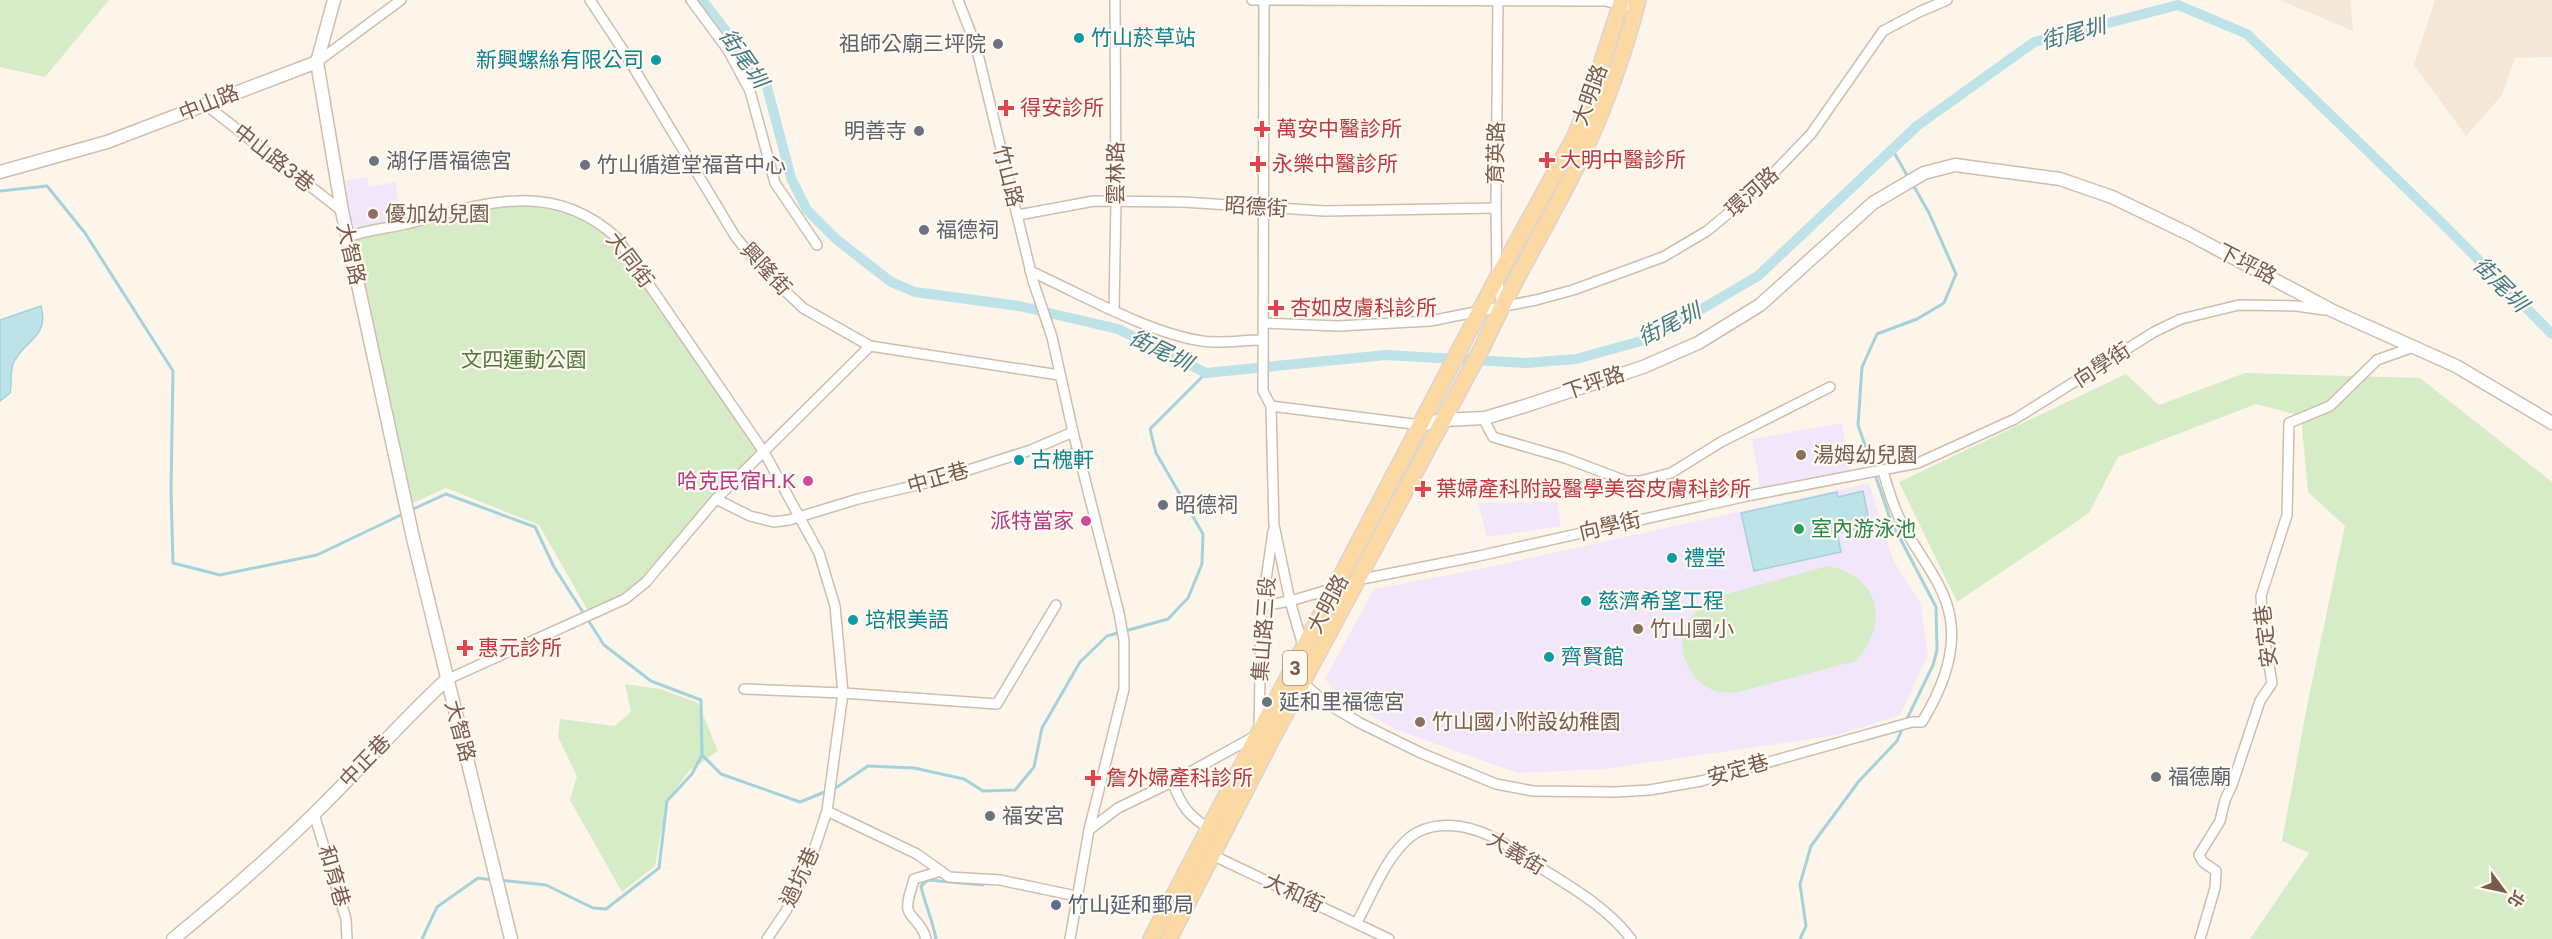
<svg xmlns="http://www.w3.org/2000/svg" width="2552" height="939" font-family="Helvetica,'Noto Sans TC',sans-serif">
<rect width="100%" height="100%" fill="#fdf5e9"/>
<g fill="#f5e7d7">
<path d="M2280 0H2350L2353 31Z"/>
<path d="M2435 0H2552V57L2515 58 2502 95 2466 136 2414 65Z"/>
</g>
<g fill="#f2e6fa">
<path d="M367 177 369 187 396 182 400 226 351 235 340 182Z"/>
<path d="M1842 423 1850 472 1760 487 1752 439Z"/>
<path d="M1869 483 1893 560 1921 604 1928 655 1900 715 1838 735 1604 769 1518 773 1397 730 1341 699 1325 679 1374 589 1485 568Z"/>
<path d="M1557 502 1561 526 1487 537 1478 503Z"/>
</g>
<g fill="#d6ecc7">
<path d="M0 0H109L45 77 0 67Z"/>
<path d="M520 200 579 211 617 238 760 451 646 582 591 616 539 525 446 488 406 506 351 235Z"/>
<path d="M2245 373 2420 378 2552 482V939H2250L2309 853 2282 841 2308 701 2345 526 2308 492 2301 416 2256 404 2118 457 2089 513 1957 602 1899 482 2126 374 2159 405Z"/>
<path d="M1828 566C1880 576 1890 623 1856 661L1734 693C1728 692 1721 693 1715 691 1691 682 1674 650 1686 625 1692 614 1702 606 1712 598Z"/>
<path d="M625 684 660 689 698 703 718 751 689 771 667 801 655 866 622 892 570 800 577 776 558 737 560 719 615 726 631 712Z"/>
</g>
<g fill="#bde2e8" stroke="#a3d2da" stroke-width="1.5">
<path d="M41 306C50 338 23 340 13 364 10 373 12 384 10 393L0 401V320Z"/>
<path d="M1863 491 1870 526 1837 533 1841 552 1754 571 1741 513 1837 492 1838 497Z"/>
</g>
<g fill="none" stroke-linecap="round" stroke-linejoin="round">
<g stroke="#a3d2da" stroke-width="3">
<path d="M1892 149 1908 177"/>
<path d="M0 191 47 186 85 233 173 371 171 490 173 563 220 575 317 555 405 513"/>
<path d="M411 510 446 494 535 527 554 567 604 645 651 681 701 700 702 755 721 774 800 802 837 787 868 766 914 768 964 779 983 791 1015 790 1034 767 1042 728 1080 662 1107 636 1168 619 1188 598 1202 564 1203 534 1156 453 1150 429 1206 373"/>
<path d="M1906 721 1933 665 1937 650 1936 607 1891 521 1858 425 1862 367 1877 334 1917 319 1944 303 1956 274 1929 213 1912 183"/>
<path d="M499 880 546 885 593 908 606 909 659 868 667 801 692 774 702 755"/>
<path d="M422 939 437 907 478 878 493 880"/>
<path d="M936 939C933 921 925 905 921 886L928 880 983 885"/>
<path d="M1800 939 1806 926 1800 884 1811 846 1859 781 1897 741 1903 727"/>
</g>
<path stroke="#bde2e8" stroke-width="10" d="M702 0 766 83 791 178 807 210 836 239 891 282 915 292 1019 306 1118 329 1206 373 1386 355 1526 363 1576 359 1652 338 1758 276 1917 126 2034 42 2178 5 2247 34 2441 222 2552 334"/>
<g stroke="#d0bdae" stroke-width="12">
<g id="minor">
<path d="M590 0 623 50 735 236 760 267 803 308 870 346 1059 375"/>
<path d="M691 0 728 50 750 91 775 183 817 245"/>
<path d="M958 0 976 46 1033 281 1052 337 1073 432 1119 613 1124 641V689L1089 830"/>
<path d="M1252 0 1605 1 1625 6"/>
<path d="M1264 0 1263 391 1271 406 1274 525 1290 601 1304 649"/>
<path d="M1498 0 1496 208 1497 278 1502 305"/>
<path d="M317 62 401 0"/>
<path d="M206 105 342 211"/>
<path d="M1018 215 1094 201 1183 202 1325 211 1496 208"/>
<path d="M347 237C367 230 389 228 410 223 485 203 553 179 617 238L764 452 819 553 835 606 843 693 827 811 813 853 786 911 767 939"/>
<path d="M1030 271C1081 294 1148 333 1202 341 1221 344 1243 340 1262 340"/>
<path d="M1114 309 1116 202 1115 0"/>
<path d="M1263 323 1338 326 1430 321 1536 300 1573 290 1663 257 1707 231 1760 187 1811 134 1883 31 1919 12 1947 0"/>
<path d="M1271 406 1421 425"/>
<path d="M1483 418 1493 437 1565 458 1626 481H1640L1671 473 1721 442 1830 387"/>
<path d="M716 499 750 516 774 522 789 520 858 499 934 481 1031 450 1073 432"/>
<path d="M1357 580 1479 556 1747 496 1918 463 2015 419 2154 332 2181 319 2239 305 2296 306 2325 310"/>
<path d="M1263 606 1290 601 1335 588"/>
<path d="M1303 678V683L1326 703 1360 723 1421 753 1496 784 1533 791 1615 792 1650 790 1701 781 1912 722H1922C1941 691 1957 654 1950 617 1945 586 1921 558 1906 531 1895 512 1889 492 1883 471"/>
<path d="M446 680 625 599 646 582 716 499 870 346"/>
<path d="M744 689 843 693 997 704 1056 605"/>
<path d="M1172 782C1182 806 1187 815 1210 829"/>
<path d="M827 811 917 854 949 877 1000 880 1076 896"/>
<path d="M314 814 346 919 347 939"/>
<path d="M1210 854 1389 939"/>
<path d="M1357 922C1372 895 1385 858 1410 837 1428 823 1454 823 1475 830 1495 836 1513 849 1530 861 1565 884 1606 905 1631 939"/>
<path d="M926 939C922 922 910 919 908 909 906 901 912 888 914 879L941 871"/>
<path d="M1070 939 1089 830 1118 808 1172 782 1259 734 1261 615 1273 531"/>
<path d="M2200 939 2215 888 2216 871 2203 862 2199 855 2220 821 2225 800 2232 785 2260 701 2272 683 2263 629 2261 596 2287 515 2289 423 2330 406 2377 360 2413 347"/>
</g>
</g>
<g stroke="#d0bdae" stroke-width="15">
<g id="tertiary">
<path d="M334 0 317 62 342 211 413 538 511 939"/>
<path d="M0 172 107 142 317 62"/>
<path d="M1421 425 1442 420 1485 418 1525 406 1643 367 1698 343 1760 305 1873 203 1924 173 1955 165 2060 179 2112 197 2189 234 2333 311 2456 366 2552 423"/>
<path d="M173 939C222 899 269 858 314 814 359 770 400 723 446 680"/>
</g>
</g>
<g stroke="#dcd4d0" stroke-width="18">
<g id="primary">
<path d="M1151 939 1497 278 1574 138 1587 108 1622 0"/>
<path d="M1169 939 1271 741 1484 344C1515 275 1556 212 1588 143 1607 102 1627 44 1638 0"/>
</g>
</g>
<use href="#minor" stroke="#fff" stroke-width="9"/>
<use href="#tertiary" stroke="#fff" stroke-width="12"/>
<use href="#primary" stroke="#fcd9a2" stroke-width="15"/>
</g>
<g fill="#0f9aa8" stroke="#fff9f0" stroke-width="2">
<circle cx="1079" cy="38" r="6"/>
<circle cx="656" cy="60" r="6"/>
<circle cx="1019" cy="460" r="6"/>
<circle cx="1672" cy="558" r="6"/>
<circle cx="1586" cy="601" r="6"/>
<circle cx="853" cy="620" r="6"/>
<circle cx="1549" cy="657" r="6"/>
</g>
<g fill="#6b7280" stroke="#fff9f0" stroke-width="2">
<circle cx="998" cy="44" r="6"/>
<circle cx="919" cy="131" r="6"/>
<circle cx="374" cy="161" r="6"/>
<circle cx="585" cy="165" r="6"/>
<circle cx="924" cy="230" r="6"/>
<circle cx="1163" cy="505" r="6"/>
<circle cx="1267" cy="702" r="6"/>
<circle cx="2156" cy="777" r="6"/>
<circle cx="990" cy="816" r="6"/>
</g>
<g fill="#e0444e" stroke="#fff9f0" stroke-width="2">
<path d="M1003 99h6v6h6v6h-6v6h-6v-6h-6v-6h6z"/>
<path d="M1259 120h6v6h6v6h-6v6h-6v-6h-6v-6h6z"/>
<path d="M1544 151h6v6h6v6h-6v6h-6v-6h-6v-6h6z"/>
<path d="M1255 155h6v6h6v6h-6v6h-6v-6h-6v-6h6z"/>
<path d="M1273 299h6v6h6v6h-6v6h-6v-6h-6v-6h6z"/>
<path d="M1420 480h6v6h6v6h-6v6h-6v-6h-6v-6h6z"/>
<path d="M462 639h6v6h6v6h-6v6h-6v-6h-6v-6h6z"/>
<path d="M1090 769h6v6h6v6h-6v6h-6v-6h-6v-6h6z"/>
</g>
<g fill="#8d6e63" stroke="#fff9f0" stroke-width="2">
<circle cx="373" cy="214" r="6"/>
<circle cx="1801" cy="455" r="6"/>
<circle cx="1638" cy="629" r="6"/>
<circle cx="1420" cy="722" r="6"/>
</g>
<g fill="#d1479c" stroke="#fff9f0" stroke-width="2">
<circle cx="808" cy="481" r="6"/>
<circle cx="1086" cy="521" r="6"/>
</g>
<circle fill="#2e9e5b" stroke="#fff9f0" stroke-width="2" cx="1799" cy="529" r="6"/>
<circle fill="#5c6f8a" stroke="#fff9f0" stroke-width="2" cx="1056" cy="905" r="6"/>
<g text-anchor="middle" stroke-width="4.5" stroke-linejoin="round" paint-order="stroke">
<rect fill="#fff9f0" stroke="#a18a7d" stroke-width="1.5" x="1283" y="651" width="24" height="34" rx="4.5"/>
<g font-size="20" font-weight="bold" fill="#795b4c">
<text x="1295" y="675">3</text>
</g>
<g font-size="21" fill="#0d838f" stroke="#fff9f0" text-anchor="start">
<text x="1091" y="45">竹山菸草站</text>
<text x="644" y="67" text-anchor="end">新興螺絲有限公司</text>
<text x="1031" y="467">古槐軒</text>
<text x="1684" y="565">禮堂</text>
<text x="1598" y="608">慈濟希望工程</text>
<text x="865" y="627">培根美語</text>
<text x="1561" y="664">齊賢館</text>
</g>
<g font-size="21" fill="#5b616d" stroke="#fff9f0" text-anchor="start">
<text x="986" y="51" text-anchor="end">祖師公廟三坪院</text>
<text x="907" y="138" text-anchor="end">明善寺</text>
<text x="386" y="168">湖仔厝福德宮</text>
<text x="597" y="172">竹山循道堂福音中心</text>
<text x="936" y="237">福德祠</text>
<text x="1175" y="512">昭德祠</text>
<text x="1279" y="709">延和里福德宮</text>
<text x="2168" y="784">福德廟</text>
<text x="1002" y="823">福安宮</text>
</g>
<g font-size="21" fill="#795b4c" stroke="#fff9f0">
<text transform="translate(1590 95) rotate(-70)" y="7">大明路</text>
<text transform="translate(209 103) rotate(-22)" y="7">中山路</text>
<text transform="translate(1496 153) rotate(-89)" y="7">育英路</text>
<text transform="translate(274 158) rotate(38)" y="7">中山路3巷</text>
<text transform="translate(1116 173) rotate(-90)" y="7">雲林路</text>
<text transform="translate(1008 176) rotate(76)" y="7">竹山路</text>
<text transform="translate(1752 192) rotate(-42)" y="7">環河路</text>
<text transform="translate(1256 207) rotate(4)" y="7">昭德街</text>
<text transform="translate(351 254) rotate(77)" y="7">大智路</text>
<text transform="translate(630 260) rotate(53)" y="7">大同街</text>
<text transform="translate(2247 264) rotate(27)" y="7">下坪路</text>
<text transform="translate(766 269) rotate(47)" y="7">興隆街</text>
<text transform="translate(2102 365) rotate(-33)" y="7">向學街</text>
<text transform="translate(1594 383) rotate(-19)" y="7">下坪路</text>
<text transform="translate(938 478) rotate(-16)" y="7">中正巷</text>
<text transform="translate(1610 526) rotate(-13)" y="7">向學街</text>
<text transform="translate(1328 604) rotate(-62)" y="7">大明路</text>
<text transform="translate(1264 629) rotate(-86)" y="7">集山路三段</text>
<text transform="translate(2266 636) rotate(-97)" y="7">安定巷</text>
<text transform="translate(460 731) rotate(75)" y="7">大智路</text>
<text transform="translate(365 761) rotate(-46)" y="7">中正巷</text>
<text transform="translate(1738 770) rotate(-16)" y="7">安定巷</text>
<text transform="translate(1516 853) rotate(31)" y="7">大義街</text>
<text transform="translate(334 876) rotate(74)" y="7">和育巷</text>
<text transform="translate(800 877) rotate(-65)" y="7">過坑巷</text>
<text transform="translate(1294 893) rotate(25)" y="7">大和街</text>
</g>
<g font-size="21" fill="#be3a42" stroke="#fff9f0" text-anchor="start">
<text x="1020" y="115">得安診所</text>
<text x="1276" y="136">萬安中醫診所</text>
<text x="1560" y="167">大明中醫診所</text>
<text x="1272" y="171">永樂中醫診所</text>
<text x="1290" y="315">杏如皮膚科診所</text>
<text x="1436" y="496">葉婦產科附設醫學美容皮膚科診所</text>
<text x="478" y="655">惠元診所</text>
<text x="1106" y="785">詹外婦產科診所</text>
</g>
<g font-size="21" fill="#785e54" stroke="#fff9f0" text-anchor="start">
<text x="385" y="221">優加幼兒園</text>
<text x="1813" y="462">湯姆幼兒園</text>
<text x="1650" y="636">竹山國小</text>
<text x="1432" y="729">竹山國小附設幼稚園</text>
</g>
<g font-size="21" fill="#527940" stroke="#fff9f0">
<text x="524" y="367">文四運動公園</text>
</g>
<g font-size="21" fill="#b23c85" stroke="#fff9f0" text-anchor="end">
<text x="796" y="488">哈克民宿H.K</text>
<text x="1074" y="528">派特當家</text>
</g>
<g font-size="21" fill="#27864d" stroke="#fff9f0" text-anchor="start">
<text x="1811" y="536">室內游泳池</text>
</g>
<g font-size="21" fill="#4e5e75" stroke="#fff9f0" text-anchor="start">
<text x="1068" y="912">竹山延和郵局</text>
</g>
<g font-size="22" font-style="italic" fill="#417b85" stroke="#fff9f0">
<text transform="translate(2073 33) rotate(-15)" y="8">街尾圳</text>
<text transform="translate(744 58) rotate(55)" y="8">街尾圳</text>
<text transform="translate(2501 284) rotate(45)" y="8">街尾圳</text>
<text transform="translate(1669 324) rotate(-26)" y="8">街尾圳</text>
<text transform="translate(1161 350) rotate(26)" y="8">街尾圳</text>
</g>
</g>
<g transform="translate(2504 891) rotate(123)" stroke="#fff9f0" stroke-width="4.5" paint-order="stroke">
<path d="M0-4.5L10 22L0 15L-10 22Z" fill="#795b4c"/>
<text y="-9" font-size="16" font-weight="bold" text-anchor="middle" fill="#795b4c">北</text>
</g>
</svg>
